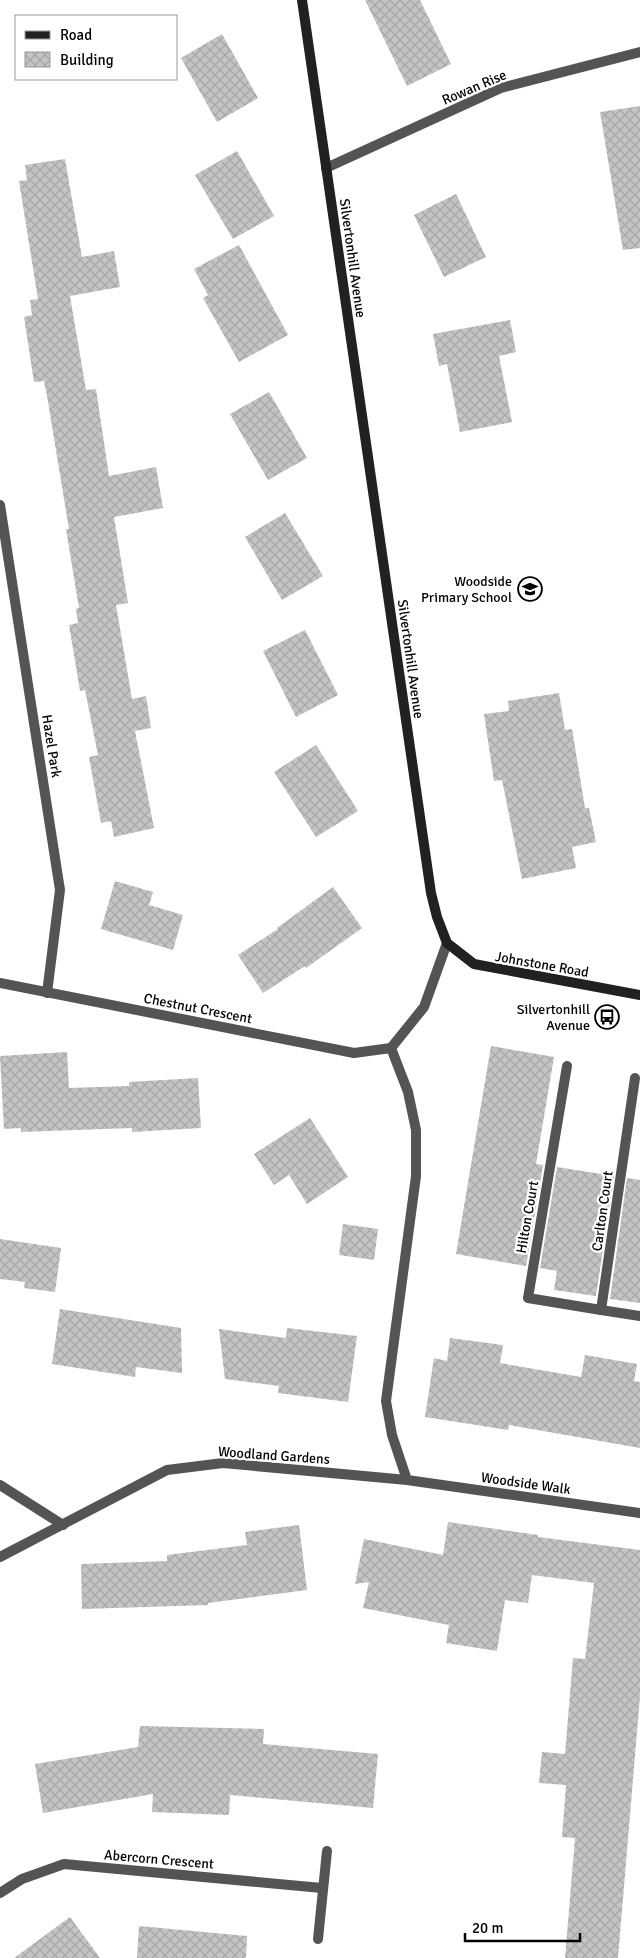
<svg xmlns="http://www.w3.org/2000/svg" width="640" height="1958" font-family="Signika,sans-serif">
<defs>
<pattern id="building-cross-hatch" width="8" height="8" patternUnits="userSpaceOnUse" patternTransform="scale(1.25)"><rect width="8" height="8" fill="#c4c4c4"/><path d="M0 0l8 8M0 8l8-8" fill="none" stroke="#a7a7a7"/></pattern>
</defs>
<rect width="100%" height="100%" fill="#fff"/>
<g fill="url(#building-cross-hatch)">
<path d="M365 0H420L451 64 407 86Z"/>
<path d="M222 34 258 98 217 122 181 58Z"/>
<path d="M640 106V248L623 250 600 112Z"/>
<path d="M237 151 274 216 233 239 195 175Z"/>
<path d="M65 159 82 257 114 251 120 287 70 296 86 390 96 389 109 476 156 467 163 508 114 517 128 603 116 605 132 699 146 696 151 728 135 731 154 828 114 837 111 821 101 823 89 757 98 755 85 690 80 691 69 625 78 623 76 609 79 608 66 529H69L47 396 44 381 34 382 24 317 32 315 30 300 38 299 19 181 27 180 25 165Z"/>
<path d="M456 194 486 257 444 277 414 215Z"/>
<path d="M239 245 288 335 239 362 203 298 208 295 194 269Z"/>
<path d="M510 320 516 352 499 356 512 422 460 432 447 364 439 366 433 334Z"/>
<path d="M269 392 307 458 268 480 230 414Z"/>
<path d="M285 513 323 576 282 600 245 537Z"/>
<path d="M305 630 338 695 296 717 263 651Z"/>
<path d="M559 693 565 730 572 729 585 808H589L596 842 572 847 576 868 522 879 502 780 494 781 484 714 509 711 508 701Z"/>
<path d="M316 745 358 811 316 837 274 772Z"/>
<path d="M115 881 153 892 149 905 183 915 173 950 101 929Z"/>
<path d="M333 887 362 928 306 968 305 966 263 993 238 955 278 929 277 928Z"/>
<path d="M491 1046 554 1057 536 1164 543 1165 526 1266 456 1254Z"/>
<path d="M67 1052 69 1088 129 1086V1082L198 1078 201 1128 132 1132V1128L21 1132V1128L4 1129 0 1056Z"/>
<path d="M310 1118 348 1177 307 1204 289 1175 274 1185 254 1154Z"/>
<path d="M557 1167 614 1176 596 1296 554 1290 557 1271 540 1268Z"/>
<path d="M627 1178 640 1180V1303L610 1299Z"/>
<path d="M343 1224 378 1229 374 1260 339 1255Z"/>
<path d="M0 1239 61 1248 55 1292 24 1288 25 1282 0 1279Z"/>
<path d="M60 1309 181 1328 182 1373 136 1367 135 1377 52 1364Z"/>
<path d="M287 1328 357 1336 348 1402 278 1393 279 1386 225 1379 219 1329 286 1338Z"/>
<path d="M450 1338 503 1345 500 1363 581 1377 585 1355 637 1364 634 1381 640 1382V1448L509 1425 508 1430 425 1417 434 1358 447 1361Z"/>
<path d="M448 1522 538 1535V1537L640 1550V1696L618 1958H565L575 1838 562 1837 566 1785 539 1783 542 1752 565 1754 573 1658 585 1659 594 1583 532 1575 528 1603 505 1600 497 1651 446 1643 449 1625 363 1608 369 1582 355 1584 364 1539 443 1555Z"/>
<path d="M299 1525 307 1590 208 1603V1605L82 1609 81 1564 167 1561V1555L247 1545 245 1532Z"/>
<path d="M140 1726 264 1729 263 1744 378 1754 373 1808 230 1795 229 1815 152 1812 153 1794 43 1813 35 1764 138 1747Z"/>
<path d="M70 1917 100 1958H14Z"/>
<path d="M139 1926 247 1936 246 1958H137Z"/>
</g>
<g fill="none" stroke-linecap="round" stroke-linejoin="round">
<g stroke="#545454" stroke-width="10">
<path d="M567 1066 528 1298 601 1310"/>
<path d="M635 1078 601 1310 640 1316"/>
</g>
<g stroke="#545454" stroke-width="10">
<path d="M326 168 501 88 640 52"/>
<path d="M0 505 60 890 47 993"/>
<path d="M0 983 354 1053 391 1048"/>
<path d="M391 1048 408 1092 416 1130V1176L386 1401 392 1435 407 1480"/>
<path d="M391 1048 424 1007 447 943"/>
<path d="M0 1485 63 1525"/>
<path d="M0 1557 167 1470 223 1463 407 1480 640 1513"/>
<path d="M0 1893 22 1879 64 1864 322 1888"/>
<path d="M318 1939 327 1851"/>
</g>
<path stroke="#212121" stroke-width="10" d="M302 0 431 893 437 917 447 943 474 964 640 995"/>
</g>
<defs>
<g id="school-ring" transform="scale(1.25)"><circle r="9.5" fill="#fff" stroke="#000" stroke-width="1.5"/><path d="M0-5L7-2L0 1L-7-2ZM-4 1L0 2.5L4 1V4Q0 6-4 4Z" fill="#000"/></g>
<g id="bus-ring" transform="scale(1.25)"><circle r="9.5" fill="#fff" stroke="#000" stroke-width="1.5"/><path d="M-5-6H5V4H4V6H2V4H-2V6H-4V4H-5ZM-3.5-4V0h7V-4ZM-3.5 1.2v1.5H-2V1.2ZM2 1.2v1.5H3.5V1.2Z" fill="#000"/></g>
</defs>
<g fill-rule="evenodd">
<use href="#school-ring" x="530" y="589"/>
<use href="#bus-ring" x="607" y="1017"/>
</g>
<g text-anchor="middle" stroke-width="4.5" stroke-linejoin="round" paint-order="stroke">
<g font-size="14" fill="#000" stroke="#fff">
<text transform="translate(474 87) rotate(-23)" y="5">Rowan Rise</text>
<text transform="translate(353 258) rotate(82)" y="5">Silvertonhill Avenue</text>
<text transform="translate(411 659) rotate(82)" y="5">Silvertonhill Avenue</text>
<text transform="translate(52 746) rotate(81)" y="5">Hazel Park</text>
<text transform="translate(542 964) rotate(10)" y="5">Johnstone Road</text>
<text transform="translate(198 1008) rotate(11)" y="5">Chestnut Crescent</text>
<text transform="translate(602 1211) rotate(-82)" y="5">Carlton Court</text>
<text transform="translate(527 1217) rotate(-80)" y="5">Hilton Court</text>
<text transform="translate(274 1455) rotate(4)" y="5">Woodland Gardens</text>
<text transform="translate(526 1483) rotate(8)" y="5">Woodside Walk</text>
<text transform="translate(159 1859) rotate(5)" y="5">Abercorn Crescent</text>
</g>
<g font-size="14" fill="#000" stroke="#fff" text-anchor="end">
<text x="512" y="586">Woodside<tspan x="512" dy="16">Primary School</tspan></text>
<text x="590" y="1014">Silvertonhill<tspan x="590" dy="16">Avenue</tspan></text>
</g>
</g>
<rect x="15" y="15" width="162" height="65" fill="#ffffff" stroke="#999999"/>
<rect x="25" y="31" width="25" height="8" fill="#212121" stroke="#999999"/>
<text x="60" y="40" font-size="15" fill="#000000">Road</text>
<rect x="25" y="52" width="25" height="15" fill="url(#building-cross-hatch)" stroke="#999999"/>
<text x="60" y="65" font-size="15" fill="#000000">Building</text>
<path d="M465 1933v8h115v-8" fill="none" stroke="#000000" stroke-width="2.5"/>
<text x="472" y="1933" font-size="15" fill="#000000" stroke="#ffffff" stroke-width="4" paint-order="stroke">20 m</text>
</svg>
